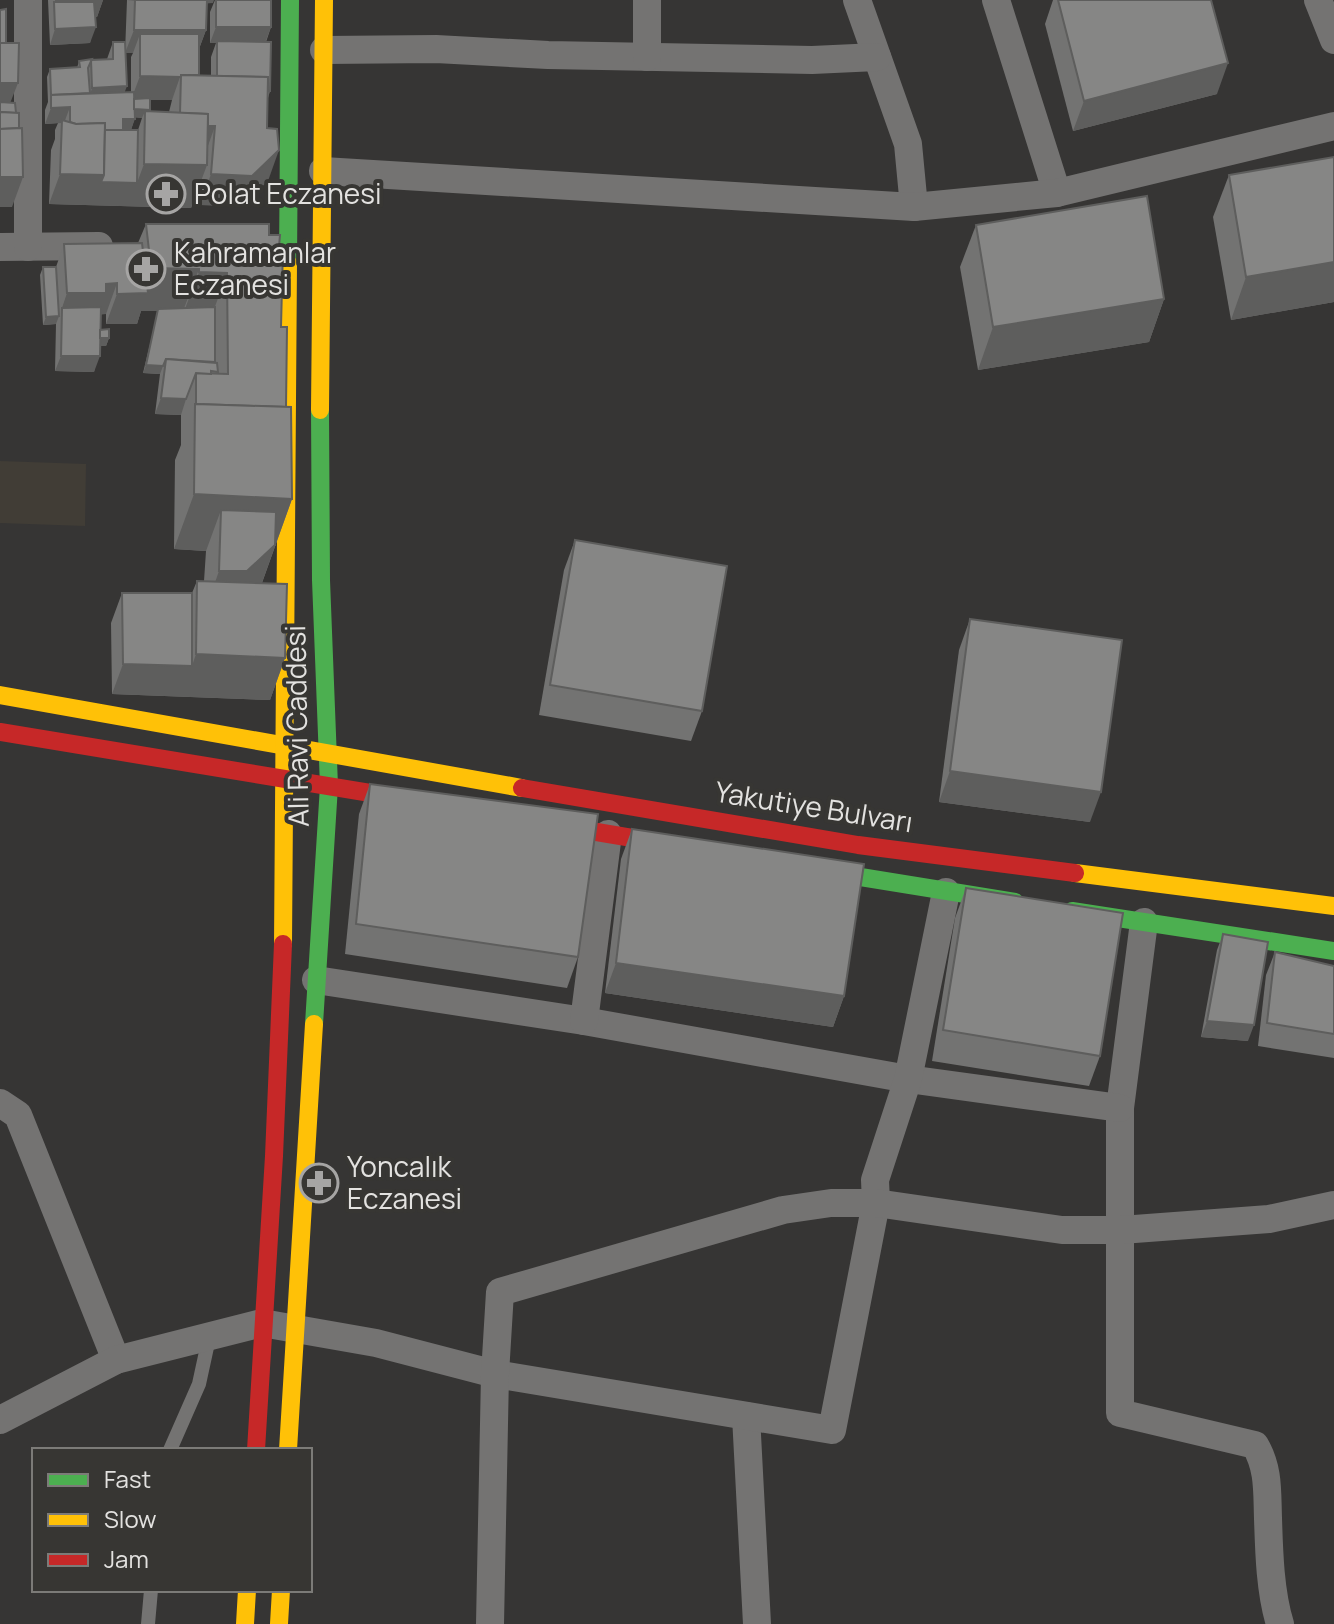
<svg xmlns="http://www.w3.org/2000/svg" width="1334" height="1624" font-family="Manrope,sans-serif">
<rect width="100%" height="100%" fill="#363534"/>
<path fill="#413d36" d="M0 461 86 464 85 526 0 523Z"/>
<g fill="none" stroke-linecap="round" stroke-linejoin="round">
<g stroke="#747372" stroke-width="14">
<path d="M170 1450 199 1384 209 1338"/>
<path d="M148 1624 151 1590"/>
</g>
<g stroke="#747372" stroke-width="28">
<path d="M857 0 908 144 914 207"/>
<path d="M996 0 1057 193"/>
<path d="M1318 0 1334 40"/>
<path d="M324 50 436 49 548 55 812 60 877 57"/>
<path d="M647 57V0"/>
<path d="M323 171 914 207 1057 193 1334 126"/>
<path d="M0 247 99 246"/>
<path d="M28 247V0"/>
<path d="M1144 922 1120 1108V1413L1255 1445C1269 1469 1267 1491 1268 1518 1269 1551 1270 1592 1280 1624"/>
<path d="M316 980 584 1021 908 1079 1120 1108"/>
<path d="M584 1021 608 834"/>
<path d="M0 1103 18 1115 116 1360"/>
<path d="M746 1416 757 1624"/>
<path d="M0 1420 116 1360 262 1323 376 1343 495 1374 832 1430 876 1203 875 1180 908 1079 946 892"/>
<path d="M490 1624 495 1374 500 1292 783 1210 831 1203H876L1062 1230H1121L1269 1219 1334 1205"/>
</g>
<g stroke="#4caf50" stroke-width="18">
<path d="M288 263 290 0"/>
<path d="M811 869 1015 902"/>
<path d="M1072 911 1334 951"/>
<path d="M314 1024 329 786 321 580 320 410"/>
</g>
<g stroke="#ffc107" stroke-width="18">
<path d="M320 410 324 0"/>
<path d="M0 695 522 788"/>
<path d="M1075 873 1334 906"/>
<path d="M283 944 288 263"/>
<path d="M288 1450 314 1024"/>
<path d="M245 1624 247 1590"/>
<path d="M279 1624 281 1590"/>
</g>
<g stroke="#c62828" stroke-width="18">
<path d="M0 732 419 801"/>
<path d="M522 788 858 845 1075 873"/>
<path d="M543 823 680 846"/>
<path d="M256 1450 274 1156 283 944"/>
</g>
</g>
<g fill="#737372" fill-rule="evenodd">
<path d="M48 0H103L97 17H95L90 43 50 45Z"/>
<path d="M127 0 213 3H207L206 30 199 49V75H211V57L216 43H210V12L215 0H271V27L266 42 270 91 268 98 267 128 268 181 240 206 200 205 202 179 191 208 49 204 51 150 55 139V130L58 123 45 124V110L48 102 47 77 50 69 77 68 79 61 107 59 113 42 125 92H131V57L133 53H125ZM150 100H172L169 112 150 111ZM135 117 142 118 138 130H131Z"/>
<path d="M1053 0H1211L1217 94 1073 131 1045 24Z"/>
<path d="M1334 157V302L1231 320 1213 217 1229 175Z"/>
<path d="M146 224 269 235 281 327 292 499 262 583 285 658 270 700 112 694 111 623 122 593H192L197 581H204L206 551 174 549 175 460 181 445V415L155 414 160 374 143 373 158 311H141L137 324H106V314H101L100 330 109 338 106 346H100L94 372 55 371 56 324 43 325 40 275 43 267H56L64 244 138 243Z"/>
<path d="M976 225 1164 299 1149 342 978 370 960 267Z"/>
<path d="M575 540 702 711 691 741 539 715 564 570Z"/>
<path d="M970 619 1090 822 939 802 959 650Z"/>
<path d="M370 784 578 957 567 988 345 954 359 814Z"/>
<path d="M632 829 844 996 833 1027 605 993 621 859Z"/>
<path d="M966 888 1100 1056 1089 1086 932 1061 955 918Z"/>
<path d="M1223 934 1248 1041 1201 1037 1217 950Z"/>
<path d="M1275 952 1334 966V1058L1258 1046 1266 975Z"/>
</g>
<g fill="#5e5e5d">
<path d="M55 0H103L97 17 55 18Z"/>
<path d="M200 0H214L213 3 199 4Z"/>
<path d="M96 27 90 43 50 45 55 29Z"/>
<path d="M216 27H271L265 43H210Z"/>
<path d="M134 30H206L197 54 140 34 133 53H125Z"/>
<path d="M1228 63 1217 94 1073 131 1084 101Z"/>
<path d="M140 76 180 77 172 100H131Z"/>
<path d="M0 83H18L9 106H0Z"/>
<path d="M127 86 121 102 90 95 92 88Z"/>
<path d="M70 107 64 123 62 120 61 123 45 124 51 108Z"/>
<path d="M131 109 150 110 147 118 145 111 142 118 128 117Z"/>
<path d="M123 119H135L129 135H117Z"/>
<path d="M180 126H215L204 157Z"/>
<path d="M279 150 268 181 240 206 200 205 211 174Z"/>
<path d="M144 164 207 165 191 208 49 204 60 174 104 175 137 183Z"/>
<path d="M0 177H23L12 207H0Z"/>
<path d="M1334 262V302L1231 320 1246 277Z"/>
<path d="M151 268 199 269 183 311H141L137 324H106L117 294 142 293Z"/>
<path d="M199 272 227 273 212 315 183 314Z"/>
<path d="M117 283 106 314 98 315 62 308 67 293 106 284Z"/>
<path d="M1164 299 1149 342 978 370 993 327Z"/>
<path d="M59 316 56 324 43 325 46 317Z"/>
<path d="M97 338H109L106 346H94Z"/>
<path d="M61 356H100L94 372 55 371Z"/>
<path d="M146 365 163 366 160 374 143 373Z"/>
<path d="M161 398 186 399 181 415 155 414Z"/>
<path d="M194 494 292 499 260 588 204 614 219 571 221 510 206 551 174 549Z"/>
<path d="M196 654 285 658 270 700 112 694 123 664 192 666Z"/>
<path d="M950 771 1101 792 1090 822 939 802Z"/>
<path d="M616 963 844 996 833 1027 605 993Z"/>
<path d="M1207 1021 1254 1025 1248 1041 1201 1037Z"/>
</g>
<g fill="#868685" stroke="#5e5e5d" stroke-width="2">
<path d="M135 0H207L206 30H134Z"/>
<rect x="216" y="0" width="55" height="27"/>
<path d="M1058 0H1211L1228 63 1084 101Z"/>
<path d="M54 2H94L96 27 55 29Z"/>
<path d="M6 9V43H0V10Z"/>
<path d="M140 34H199V75H181V77L140 76Z"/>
<path d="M217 41 271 42 270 91H268V77L217 76Z"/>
<path d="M113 42H125L127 86 92 88 91 60 113 59Z"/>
<path d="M0 43H19L18 83H0Z"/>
<path d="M92 59 88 68 90 93 51 95 50 69 80 67 79 61Z"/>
<path d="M181 75 268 77 267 128 277 129 279 150 252 176 211 174 215 126H208V114L180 113Z"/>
<path d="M134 92 135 119H123V130H105V123L76 124 70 122V107L51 108V95Z"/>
<path d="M150 98V110L134 109V99Z"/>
<path d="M0 102 15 103 16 113 0 112Z"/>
<path d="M145 111 208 114 207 165 144 164Z"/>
<path d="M0 112 19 113V128L0 129Z"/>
<path d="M62 120 76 124 105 123 104 175 60 174Z"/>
<path d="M22 128 23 177H0V129Z"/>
<path d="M105 130H138L137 183 101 182 104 175Z"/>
<path d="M1334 157V262L1246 277 1229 175Z"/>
<path d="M1147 196 1164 299 993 327 976 225Z"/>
<path d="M146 224H269V235H280L279 247 283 248 281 327H287L286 407 196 404V373L228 374 227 273 199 272V269L151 268Z"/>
<path d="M142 243 148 293 117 294V283L106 284V293H67L64 244Z"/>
<path d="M43 267H56L59 316 46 317Z"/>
<path d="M101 307 100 356H61L62 308Z"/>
<path d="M215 307V362L166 359 163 366 146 365 158 309Z"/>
<path d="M109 329V338H100V330Z"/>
<path d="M166 359 217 363 218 372 211 371V374L196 373 186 399 161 398Z"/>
<path d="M195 404 291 407 292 499 194 494Z"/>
<path d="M221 510 276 512 275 545 247 571H219Z"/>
<path d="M575 540 727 566 702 711 550 685Z"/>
<path d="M197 581 287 584 285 658 196 654Z"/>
<path d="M122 593H192V666L123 664Z"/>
<path d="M970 619 1122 640 1101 792 950 771Z"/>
<path d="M370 784 598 814 578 957 356 924Z"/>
<path d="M632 829 864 864 844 996 616 963Z"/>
<path d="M966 888 1123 913 1100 1056 943 1030Z"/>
<path d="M1223 934 1268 942 1254 1025 1207 1021Z"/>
<path d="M1275 952 1334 966V1034L1267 1023Z"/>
</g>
<defs>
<g id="pharmacy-ring" transform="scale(2)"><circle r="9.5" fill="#373633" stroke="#a6a5a4" stroke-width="1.5"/><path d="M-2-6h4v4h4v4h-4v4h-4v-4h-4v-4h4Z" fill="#a6a5a4"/></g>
</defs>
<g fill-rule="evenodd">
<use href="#pharmacy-ring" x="166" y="194"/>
<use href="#pharmacy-ring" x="146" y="269"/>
<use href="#pharmacy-ring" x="319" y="1183"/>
</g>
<g text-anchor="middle" stroke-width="8" stroke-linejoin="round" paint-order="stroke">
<g font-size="28" fill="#e3e2e0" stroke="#373633" text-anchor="start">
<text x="194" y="204">Polat Eczanesi</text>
<text x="174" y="263">Kahramanlar<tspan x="174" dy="32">Eczanesi</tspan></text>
<text x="347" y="1177">Yoncalık<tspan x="347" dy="32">Eczanesi</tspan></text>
</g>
<g font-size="28" fill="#e3e2e0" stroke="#373633">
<text transform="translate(297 726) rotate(-91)" y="10">Ali Ravi Caddesi</text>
<text transform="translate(814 807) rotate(9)" y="10">Yakutiye Bulvarı</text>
</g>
</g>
<rect x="32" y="1448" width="280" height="144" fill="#373633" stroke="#7c7b78" stroke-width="2"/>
<rect x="48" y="1474" width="40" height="12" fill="#4caf50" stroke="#7c7b78" stroke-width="2"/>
<text x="104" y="1488" font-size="24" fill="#e3e2e0">Fast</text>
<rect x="48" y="1514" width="40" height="12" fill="#ffc107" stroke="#7c7b78" stroke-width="2"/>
<text x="104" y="1528" font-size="24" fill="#e3e2e0">Slow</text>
<rect x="48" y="1554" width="40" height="12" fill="#c62828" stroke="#7c7b78" stroke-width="2"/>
<text x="104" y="1568" font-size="24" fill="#e3e2e0">Jam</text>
</svg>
